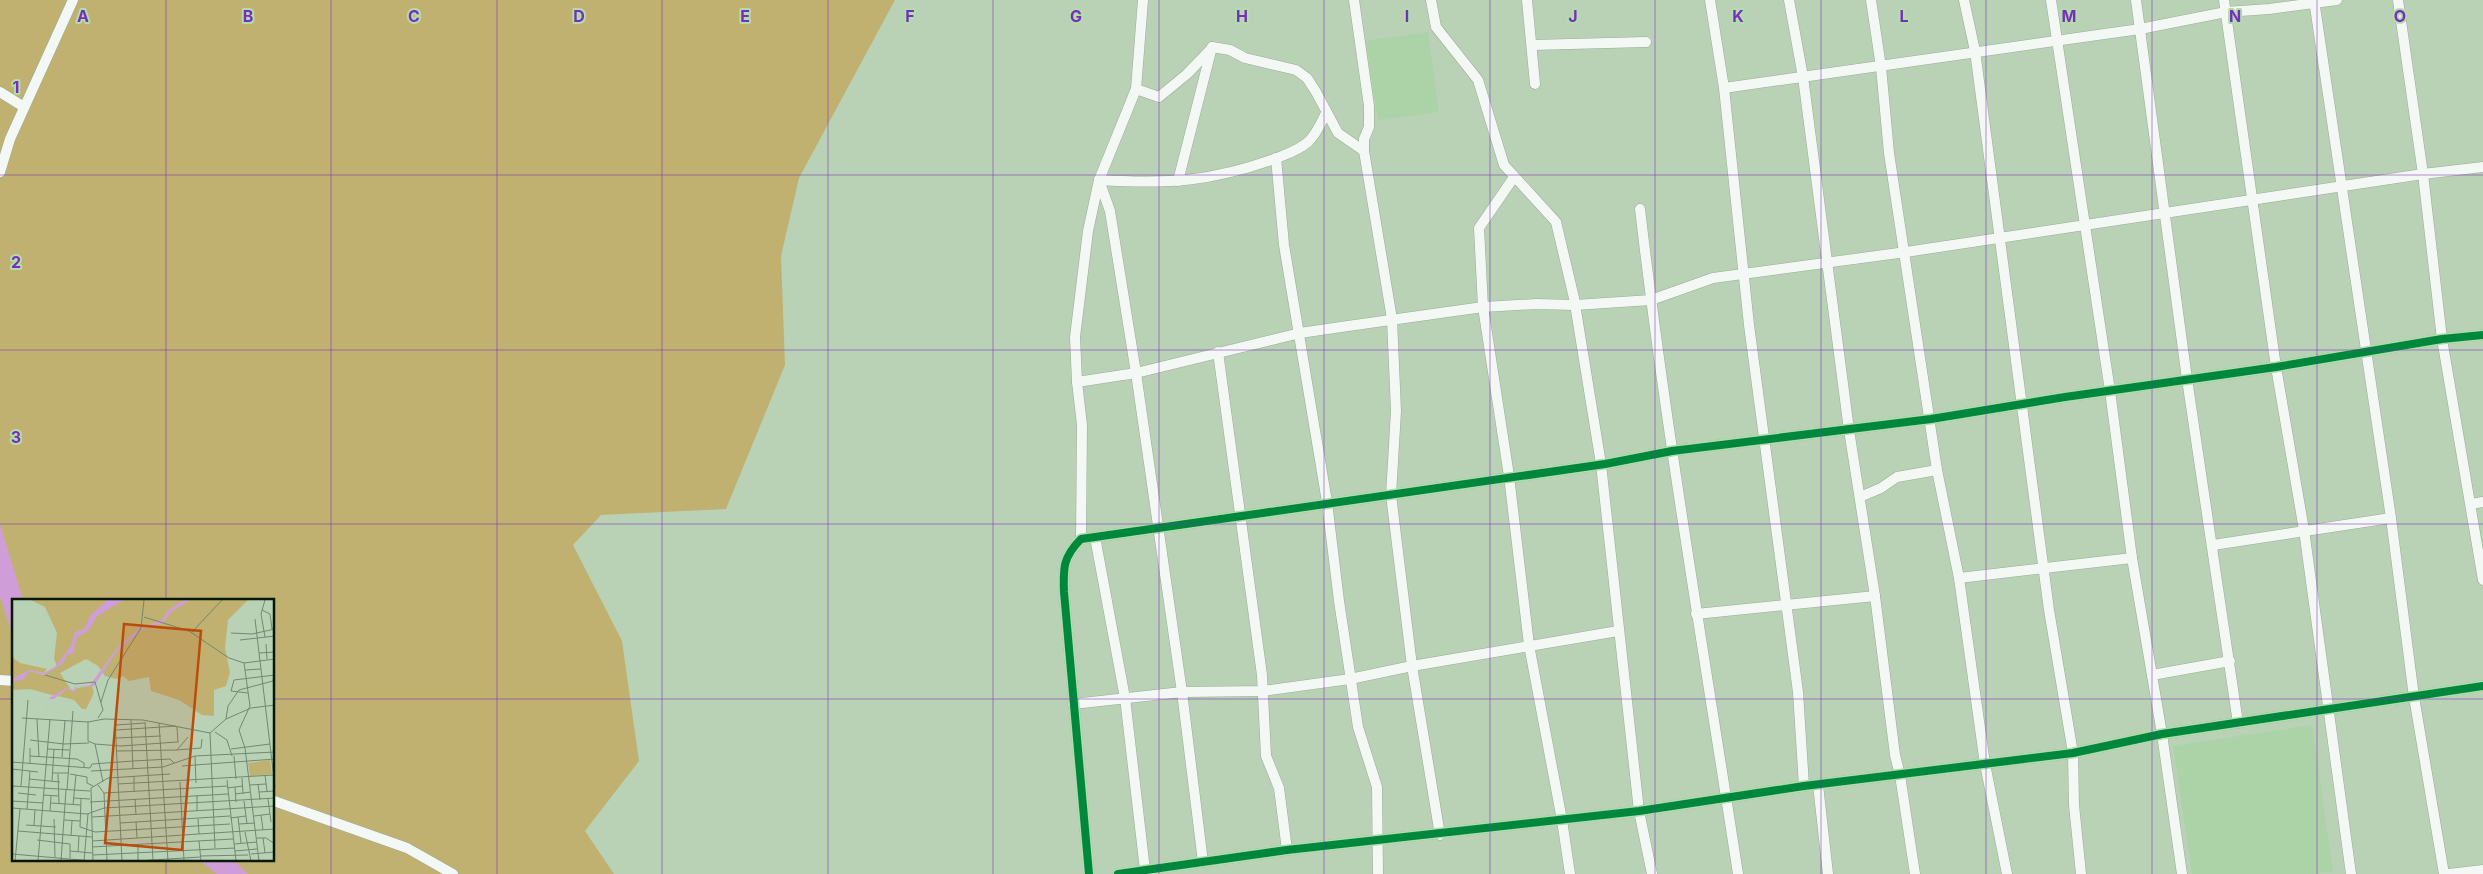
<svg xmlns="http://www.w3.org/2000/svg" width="2483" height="874" font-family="Inter,sans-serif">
<rect width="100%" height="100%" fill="#b9d2b6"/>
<g fill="#abd3a7">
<path d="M1428 32 1439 112 1378 120 1366 41Z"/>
<path d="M2312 725 2333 871 2310 874H2192L2173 746Z"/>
</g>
<path fill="#c0b170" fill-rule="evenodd" d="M0 0H895L799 178 781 256 785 365 726 509 601 515 573 545 622 641 639 761 585 831 614 874H0ZM14 600H274V860H14Z"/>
<g fill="#cf9ed8">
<path d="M0 524 23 600H14V640L0 596Z"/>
<path d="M199 860H233L248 874H217Z"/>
</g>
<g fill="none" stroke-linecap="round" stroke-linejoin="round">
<g stroke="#98ac96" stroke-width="11">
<g id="street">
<path d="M1354 0 1369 106V127L1364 139V151"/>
<path d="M1431 0 1436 27 1478 80 1504 165 1556 222 1574 298 1601 464 1639 811 1652 874"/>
<path d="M1527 0 1535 84"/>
<path d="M1710 0 1724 88 1749 325 1798 692 1804 786"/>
<path d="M1789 0 1803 77 1849 430 1875 596 1895 755 1900 775 1915 874"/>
<path d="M1871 0 1881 67 1889 153 1937 470 1959 578 1985 764 2007 874"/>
<path d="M1964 0 1975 51 2049 610 2073 753 2074 805 2081 874"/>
<path d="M2051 0 2110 391 2132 558 2162 734 2182 874"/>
<path d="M2136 0 2187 379 2238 723"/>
<path d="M2224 0 2276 367 2304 530 2351 874"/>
<path d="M2314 0 2391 518 2414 697 2444 874"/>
<path d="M2398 0 2423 174 2442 339 2483 580"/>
<path d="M1532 45 1646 42"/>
<path d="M1212 47 1230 50 1245 58 1296 70 1307 78 1316 92 1338 133 1364 151 1392 319 1396 411 1391 495 1412 666 1440 835"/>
<path d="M1724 88 2140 29 2226 12 2269 9 2337 0"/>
<path d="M1136 89 1159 97 1187 74 1212 48"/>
<path d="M0 92 24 107"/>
<path d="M1276 158 1284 245 1327 502 1339 601 1358 727 1377 787 1378 874"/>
<path d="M0 172 10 139 73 0"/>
<path d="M1514 177 1479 228 1483 307 1509 476 1529 645 1562 820 1570 874"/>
<path d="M1099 180 1110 211 1136 373 1182 692 1203 862"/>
<path d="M1099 180C1169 184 1211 182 1277 158 1287 154 1299 150 1308 142 1316 135 1321 123 1326 113"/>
<path d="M1178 181 1212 47"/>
<path d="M1640 209C1666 432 1704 653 1738 874"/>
<path d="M1218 352 1262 675 1266 756 1279 788 1287 850"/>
<path d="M1077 382 1136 373 1300 333 1348 326 1483 307 1536 304 1575 305 1651 300 1713 278 1906 252 2423 174 2483 167"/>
<path d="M1860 497 1881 488 1897 477 1937 470"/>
<path d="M2471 504 2483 502"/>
<path d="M1095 537 1125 698 1145 870"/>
<path d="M1081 539 1082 425 1077 382 1075 337 1088 231 1099 180 1136 89 1143 0"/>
<path d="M2213 545 2391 518"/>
<path d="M1959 578 2132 558"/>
<path d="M1696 614 1875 596"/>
<path d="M2152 675 2230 661"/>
<path d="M0 680 14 681"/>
<path d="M1073 704 1182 692 1263 691 1350 679 1412 666 1618 631"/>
<path d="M1818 785 1828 874"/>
<path d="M274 801 407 848 453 874"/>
<path d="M1089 874 1064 592C1063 568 1063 557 1081 539L1605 464 1672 451 1931 419 2065 397 2276 367 2442 339 2483 335"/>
<path d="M1118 874 1287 850 1639 811 1804 786 2073 753 2162 734 2483 686"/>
<path d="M2449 874 2483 870"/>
</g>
</g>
<use href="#street" stroke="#f4f8f4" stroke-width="10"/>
<g stroke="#b0deaa" stroke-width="11">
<g id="cycleway">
<path d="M1089 874 1064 592C1063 568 1063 557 1081 539L1605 464 1672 451 1931 419 2065 397 2276 367 2442 339 2483 335"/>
<path d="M1118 874 1287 850 1639 811 1804 786 2073 753 2162 734 2483 686"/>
</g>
</g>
<use href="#cycleway" stroke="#00873e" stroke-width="8"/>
</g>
<path fill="none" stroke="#7b2cbf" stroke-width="1" stroke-opacity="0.55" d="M166 0V600M331 0V874M497 0V874M662 0V874M828 0V874M993 0V874M1159 0V874M1324 0V874M1490 0V874M1655 0V874M1821 0V874M1986 0V874M2152 0V874M2317 0V874M0 175H2483M0 350H2483M0 524H2483M0 699H14M274 699H2483M166 860V874"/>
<g transform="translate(12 599)">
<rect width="262" height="262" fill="#b9d2b6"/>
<path d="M19 1H236L216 21 213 49 218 73 214 87 202 91V117L190 116 167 101 139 92 137 78 117 82 111 77 105 80 93 77 86 67 74 60 48 74 58 89 43 97 18 90 0 91V83L18 72 32 76 45 67 42 60 45 34 33 8ZM0 58 8 64 35 70 32 74 18 71 0 80ZM80 87 82 94 74 110H70L62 101 46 97 56 89 62 93 65 89Z" fill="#c0b170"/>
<path d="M258 161 260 175 238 177 236 164Z" fill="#c0b170"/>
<path d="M95 1H112L85 17 76 32 65 38 61 55H56L49 66 32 76 18 72 12 80 0 83V80L18 71 32 74 43 68 59 47 63 33 72 30 78 17ZM172 1H178L159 13 151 24 130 30 105 52 82 87 65 88 62 93 56 89 42 100H37L31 118 37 99 56 88 61 91 63 88 78 86 105 49 116 39 128 29 150 21 156 11Z" fill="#cf9ed8"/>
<path fill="none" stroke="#728870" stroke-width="1" d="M250 11 258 15 260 30M132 18 177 32 217 59 232 64 263 60M243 20 263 188M180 33 210 1M219 34 240 35 263 30M253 38 249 15 253 1M228 41 263 37M254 45 255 60M247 54 263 53M232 64 238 107 227 131 233 149 247 262M233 71 249 70M33 76 63 85 83 83 91 111 86 119M236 94 219 92 222 81 263 76M89 103 96 81 129 29 132 1M10 119 76 123 92 120 131 121 198 134 214 120 216 107 227 91 261 82 262 76M25 120 27 158M214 120 239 109 263 106M103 121 110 262M119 121 121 170M76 123V142L83 145 109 147 165 143M133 123 141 261M147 124 156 262M104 126 133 124M165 128 166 144M104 131 164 127M203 133 215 141 220 157M198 134 203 249M104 139 149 137M18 141 52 145 77 144M83 145 91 183M35 150 57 151M219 150 258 145M165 151 189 149 190 140M105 152 165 151 176 138M18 157 65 160 72 164V168M183 157 184 184M222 157 224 180M50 158 53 121M0 163 78 169 80 165 121 162 158 160 162 164M18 165V149M170 167 263 160M0 170 26 173M79 172 151 168 183 157 263 153M41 174H57M46 175 47 205M58 175 75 178V184L81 187M253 176 255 192M122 177V193M230 179 231 195M17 180 48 183M215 181 224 262M40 182 42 150M168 183 172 262M106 185 262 176M246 185 248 201M86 186 92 194 95 262M238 186 254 185M0 187 78 192M9 187 16 101M223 188 224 203M215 189 231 187M55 191 61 112M247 193 263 192M6 194 24 196M92 194 216 187M223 195 239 193M31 196 47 197M185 196V212M61 199 78 200M69 200 68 228 83 233 218 225M123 200 124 216M256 200 259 223M0 202 31 204M232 202 235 225M78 203 216 195M39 204 69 206M61 206 64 176M0 209 75 215 92 209 263 199M15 210 18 172M38 212 39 197M249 216 251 231M242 217 258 215M80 218 263 207M226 218 229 244M218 219 234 217M42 220 43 258M186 220 187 235M52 221 68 222M124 223 125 239M108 224 218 217M227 225 243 224M14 226 44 228M22 226 23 211M6 232 80 238M233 233 239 262M59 237 60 222M244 239H254L263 245M251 239 253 254M25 241 58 245V259M80 242 263 230M187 242 189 262M222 245 245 243M126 246V262M80 248 221 240M58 252 80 254M223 252 245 250M66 253 67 237M0 255 80 262M239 255 263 253M81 256 223 249M188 257 236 256M3 262 8 210M26 262 38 120M49 262 54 191M72 262 76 215M81 262 79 189 96 179 158 175M124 262 188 258"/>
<path fill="#bb4c0b" fill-opacity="0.15" stroke="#bb4c0b" stroke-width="2.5" d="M112 25 189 32 170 251 93 244Z"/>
<rect width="262" height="262" fill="none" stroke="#071806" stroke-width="2.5"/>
</g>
<g font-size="16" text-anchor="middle" font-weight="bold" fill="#7b2cbf" stroke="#b0deaa" stroke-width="4" stroke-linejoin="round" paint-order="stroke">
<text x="83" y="22">A</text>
<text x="248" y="22">B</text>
<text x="414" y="22">C</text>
<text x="579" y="22">D</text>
<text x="745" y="22">E</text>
<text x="910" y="22">F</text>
<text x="1076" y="22">G</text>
<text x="1242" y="22">H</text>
<text x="1407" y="22">I</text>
<text x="1573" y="22">J</text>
<text x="1738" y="22">K</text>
<text x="1904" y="22">L</text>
<text x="2069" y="22">M</text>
<text x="2235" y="22">N</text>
<text x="2400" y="22">O</text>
<text x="16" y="93">1</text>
<text x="16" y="268">2</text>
<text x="16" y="443">3</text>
</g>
</svg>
